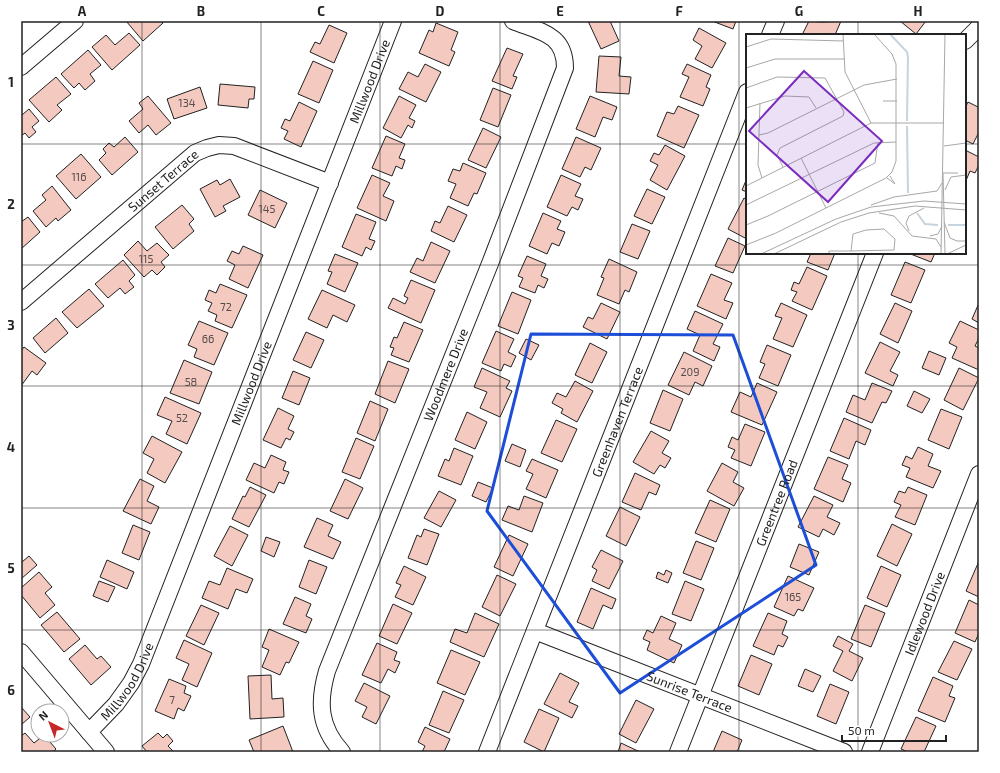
<svg xmlns="http://www.w3.org/2000/svg" width="1000" height="773" font-family="'Exo 2',sans-serif">
<rect width="100%" height="100%" fill="#fff"/>
<g fill="#f3c9c0" stroke="#222">
<path d="M126 21H161L163 23 143 41Z"/>
<path d="M588 21H610L619 41 601 49Z"/>
<path d="M712 21H736L733 29Z"/>
<path d="M809 21 822 22 841 21 835 35H806L803 33Z"/>
<path d="M900 21H926L916 34Z"/>
<path d="M436 23 458 32 451 50 455 52 449 66 419 53 429 30 433 32Z"/>
<path d="M329 25 347 33 334 63 310 52 315 42 320 44Z"/>
<path d="M699 28 726 43 712 68 695 59 702 46 693 40Z"/>
<path d="M129 33 140 45 112 70 92 47 106 35 115 45Z"/>
<path d="M507 48 523 54 513 76 517 77 512 89 492 81Z"/>
<path d="M88 50 101 65 90 74 95 81 85 90 79 83 74 88 61 74Z"/>
<path d="M599 56 621 57 619 76 631 77 629 94 596 92Z"/>
<path d="M313 61 333 70 319 103 298 94Z"/>
<path d="M425 64 441 72 426 102 399 89 408 72 418 77Z"/>
<path d="M687 64 711 75 706 87 710 89 703 106 680 97 689 77 682 74Z"/>
<path d="M56 77 71 94 57 105 62 110 49 122 29 100Z"/>
<path d="M220 84 255 87 254 99H249L248 108 218 105Z"/>
<path d="M200 87 207 108 174 119 167 99Z"/>
<path d="M493 88 511 95 498 127 480 120Z"/>
<path d="M148 96 171 123 156 135 148 125 139 133 129 121 143 109 139 103Z"/>
<path d="M399 96 416 105 409 118 415 121 412 128 408 125 401 138 383 128Z"/>
<path d="M590 96 617 107 612 120 603 117 595 137 576 129Z"/>
<path d="M299 102 317 111 301 147 284 139 288 131 281 128 285 119 290 121Z"/>
<path d="M968 102 978 107 979 104V132L973 144 965 140V108Z"/>
<path d="M678 106 699 115 684 148 657 136 667 112 674 114Z"/>
<path d="M29 109 39 121 32 127 36 132 29 138 25 133 21 136V114L22 115Z"/>
<path d="M483 128 501 137 486 168 468 160Z"/>
<path d="M386 136 405 144 399 158 405 160 402 169 396 166 392 176 372 168Z"/>
<path d="M125 137 138 152 112 175 99 160 106 153 103 149 109 143 114 147Z"/>
<path d="M576 137 601 148 591 170 585 167 580 177 562 169Z"/>
<path d="M665 145 685 156 667 190 650 180 658 165 650 161 654 153 659 155Z"/>
<path d="M965 150 979 157V165L975 173 970 171 965 183Z"/>
<path d="M81 154 101 177 76 199 56 176Z"/>
<path d="M463 163 486 173 477 194 474 193 468 206 450 198 456 184 448 181 453 169 460 171Z"/>
<path d="M372 175 390 183 383 196 394 201 386 221 357 208Z"/>
<path d="M561 175 581 184 575 196 583 199 578 210 572 207 567 216 547 207Z"/>
<path d="M747 178V192L742 190Z"/>
<path d="M230 179 240 197 223 206 226 211 215 217 200 189 217 180 220 185Z"/>
<path d="M52 186 71 210 58 221 56 218 46 227 33 211 46 200 42 195Z"/>
<path d="M647 189 665 197 652 224 634 216Z"/>
<path d="M260 190 287 203 275 228 248 215Z"/>
<path d="M744 198 747 200V235L745 238 728 229Z"/>
<path d="M182 205 194 219 189 224 194 231 173 249 155 227Z"/>
<path d="M448 206 467 215 454 242 431 231 435 221 440 223Z"/>
<path d="M543 213 561 221 557 229 565 232 559 246 552 243 547 254 529 246Z"/>
<path d="M356 214 376 222 369 239 375 241 371 250 366 247 362 256 342 247Z"/>
<path d="M28 217 40 232 21 249V222Z"/>
<path d="M632 224 650 231 638 259 620 252Z"/>
<path d="M728 238 745 246 733 273 715 266Z"/>
<path d="M138 241 147 251 157 243 169 255 161 262 165 267 157 275 152 270 144 277 124 255Z"/>
<path d="M431 242 450 251 435 283 410 272 417 258 423 261Z"/>
<path d="M243 246 263 255 248 288 229 279 235 265 227 261 232 251 239 254Z"/>
<path d="M811 253H835L828 270 807 262Z"/>
<path d="M908 253H935L931 262Z"/>
<path d="M335 254 358 263 345 292 327 284 332 272 328 271Z"/>
<path d="M527 256 546 264 541 276 548 279 544 288 538 285 535 293 519 287 523 278 518 276Z"/>
<path d="M609 259 637 272 629 292 625 290 619 304 597 295 604 278 601 277Z"/>
<path d="M123 260 135 275 129 281 134 287 125 294 120 288 108 298 95 284Z"/>
<path d="M905 262 925 270 911 303 891 295Z"/>
<path d="M807 267 827 276 812 310 792 301 797 292 791 290 794 282 799 284Z"/>
<path d="M711 274 732 283 724 300 733 303 726 319 697 306Z"/>
<path d="M411 280 435 290 421 323 388 308 393 298 405 304 408 298 404 296Z"/>
<path d="M220 284 247 295 232 328 215 321 217 315 208 311 212 303 205 300 209 290 216 293Z"/>
<path d="M89 289 104 306 77 328 62 312Z"/>
<path d="M322 290 355 305 347 322 333 315 327 328 308 319Z"/>
<path d="M512 292 531 300 518 334 498 326Z"/>
<path d="M601 303 620 312 607 339 583 327 588 317 593 319Z"/>
<path d="M781 303 807 315 793 347 773 339 782 318 775 316Z"/>
<path d="M895 303 912 311 898 343 880 334Z"/>
<path d="M979 303V323L972 319Z"/>
<path d="M695 311 723 324 713 344 720 347 714 361 693 351 700 335 687 329Z"/>
<path d="M56 318 68 333 45 353 33 338Z"/>
<path d="M199 321 228 333 214 365 194 357 197 349 188 345Z"/>
<path d="M960 321 979 330V338L975 346 979 348V370L952 358 957 347 949 343Z"/>
<path d="M404 322 423 330 409 362 391 355 394 348 390 347 394 337 397 338Z"/>
<path d="M496 331 514 339 508 352 516 356 511 367 504 364 501 371 482 363Z"/>
<path d="M306 332 324 340 311 368 293 360Z"/>
<path d="M526 339 539 345 531 360 519 353Z"/>
<path d="M880 342 900 352 890 371 898 375 893 386 865 373Z"/>
<path d="M590 343 607 352 592 383 575 375Z"/>
<path d="M767 345 791 355 778 386 759 378 765 364 760 362Z"/>
<path d="M24 347 46 363 37 375 32 371 21 386V351Z"/>
<path d="M929 351 946 358 939 375 922 368Z"/>
<path d="M684 352 712 366 703 386 695 382 689 395 668 385Z"/>
<path d="M184 360 212 372 199 404 170 393Z"/>
<path d="M388 361 409 369 395 403 375 394Z"/>
<path d="M482 368 510 381 506 388 512 391 500 417 480 408 487 392 474 387Z"/>
<path d="M959 368 979 378 963 410 944 400Z"/>
<path d="M293 371 310 378 299 405 282 398Z"/>
<path d="M575 381 593 391 577 422 561 413 563 409 552 403 557 393 566 397Z"/>
<path d="M757 383 777 392 762 425 731 412 740 392 751 397Z"/>
<path d="M872 383 892 391 886 403 882 402 872 423 846 412 853 395 865 400Z"/>
<path d="M663 390 683 399 670 431 650 423Z"/>
<path d="M914 391 930 399 922 413 907 406Z"/>
<path d="M165 397 201 413 187 444 166 434 172 421 157 415Z"/>
<path d="M370 401 388 409 375 441 357 433Z"/>
<path d="M278 408 294 416 288 429 294 432 290 440 286 438 281 448 263 440Z"/>
<path d="M941 409 962 417 949 449 928 440Z"/>
<path d="M467 412 487 422 475 449 455 440Z"/>
<path d="M844 418 871 430 865 445 856 441 849 459 830 451Z"/>
<path d="M556 420 577 429 562 462 541 453Z"/>
<path d="M745 424 765 432 751 466 731 458 735 450 728 447 732 437 738 440Z"/>
<path d="M651 431 669 441 662 453 671 458 665 468 660 465 654 474 633 462Z"/>
<path d="M152 436 182 452 165 483 147 473 154 459 143 453Z"/>
<path d="M356 438 374 446 360 479 342 472Z"/>
<path d="M512 444 526 450 520 467 505 461Z"/>
<path d="M918 447 933 454 928 466 941 471 933 488 906 477 910 468 902 465 906 456 912 459Z"/>
<path d="M454 448 473 456 461 485 438 476 445 459 449 461Z"/>
<path d="M271 455 286 462 283 470 289 472 284 484 279 482 274 493 246 480 254 463 265 468Z"/>
<path d="M828 457 848 465 842 479 851 483 843 502 814 489Z"/>
<path d="M532 459 558 470 546 498 526 489 533 474 526 471Z"/>
<path d="M722 463 738 472 733 482 744 488 734 506 707 491Z"/>
<path d="M635 473 660 485 656 495 649 492 641 510 622 502Z"/>
<path d="M140 479 154 486 147 501 159 507 151 524 123 511Z"/>
<path d="M345 479 363 488 348 519 330 511Z"/>
<path d="M478 482 493 488 486 502 472 496Z"/>
<path d="M250 487 266 495 249 527 232 519 243 496 245 497Z"/>
<path d="M908 487 927 495 915 525 895 517 901 505 894 502 899 491 905 493Z"/>
<path d="M439 491 456 500 441 527 424 518Z"/>
<path d="M524 496 543 503 532 532 502 520 508 506 519 510Z"/>
<path d="M814 496 833 505 827 517 840 523 834 535 823 529 819 537 798 527Z"/>
<path d="M710 500 730 509 716 542 695 533Z"/>
<path d="M620 507 640 517 626 546 606 536Z"/>
<path d="M317 518 333 525 328 536 341 542 333 559 304 547Z"/>
<path d="M892 524 912 534 897 566 877 556Z"/>
<path d="M133 525 150 532 139 560 122 553Z"/>
<path d="M230 526 248 535 232 566 214 556Z"/>
<path d="M424 529 439 534 427 565 408 558 417 535 421 537Z"/>
<path d="M509 535 528 544 513 576 494 567Z"/>
<path d="M266 537 280 542 274 557 261 551Z"/>
<path d="M696 541 714 548 701 580 683 573Z"/>
<path d="M799 544 819 552 809 575 790 567Z"/>
<path d="M601 550 623 561 609 589 592 581 597 570 592 567Z"/>
<path d="M29 556 37 565 21 579V560L22 562Z"/>
<path d="M107 560 134 572 127 589 100 577Z"/>
<path d="M309 560 327 567 316 594 299 587Z"/>
<path d="M979 561V597L966 591Z"/>
<path d="M404 566 426 577 413 605 395 597 401 585 396 583Z"/>
<path d="M881 566 901 575 887 607 867 598Z"/>
<path d="M227 568 253 579 247 593 236 589 228 609 202 598 209 581 220 585Z"/>
<path d="M666 570 672 573 668 583 656 578 658 572 664 575Z"/>
<path d="M39 572 52 587 45 593 55 605 40 618 21 595V588Z"/>
<path d="M497 575 516 584 500 616 482 607Z"/>
<path d="M788 576 814 588 803 611 798 609 794 616 774 607Z"/>
<path d="M99 581 115 587 108 602 93 596Z"/>
<path d="M685 581 704 589 691 621 672 614Z"/>
<path d="M591 588 616 599 612 609 603 605 593 629 577 622Z"/>
<path d="M295 597 311 604 306 616 312 619 306 633 283 624Z"/>
<path d="M969 600 979 605V633L975 642 955 633Z"/>
<path d="M393 604 412 613 397 644 379 636Z"/>
<path d="M201 605 219 613 204 645 186 636Z"/>
<path d="M865 605 885 613 871 647 851 639Z"/>
<path d="M57 612 80 639 64 652 41 625Z"/>
<path d="M475 613 499 624 484 657 450 642 455 629 467 633Z"/>
<path d="M768 613 787 621 782 634 788 637 783 647 778 645 774 655 753 646Z"/>
<path d="M661 616 676 623 669 639 682 645 674 663 647 650 650 642 643 639 647 630 653 633Z"/>
<path d="M269 629 299 642 289 663 286 662 280 675 262 667 269 650 262 647Z"/>
<path d="M838 636 853 644 849 651 863 658 852 681 833 671 843 651 833 646Z"/>
<path d="M184 640 212 653 197 687 182 680 189 664 176 658Z"/>
<path d="M954 641 972 649 957 680 938 672Z"/>
<path d="M377 643 397 652 394 660 400 662 395 673 388 669 381 683 362 675Z"/>
<path d="M85 645 97 659 101 656 111 667 91 685 69 659Z"/>
<path d="M451 650 480 662 465 695 437 683Z"/>
<path d="M751 655 772 664 759 695 738 686Z"/>
<path d="M805 669 821 676 813 692 798 686Z"/>
<path d="M560 673 579 683 569 702 578 706 572 718 544 704Z"/>
<path d="M271 675 272 699 283 698 284 717 250 719 248 676Z"/>
<path d="M933 677 953 686 949 696 955 698 945 722 918 711Z"/>
<path d="M169 679 186 686 184 693 191 696 184 711 178 708 174 719 155 711Z"/>
<path d="M364 683 390 696 376 724 362 717 367 707 355 701Z"/>
<path d="M830 684 849 692 836 724 817 716Z"/>
<path d="M443 691 464 700 449 733 429 725Z"/>
<path d="M636 700 654 709 636 743 619 734Z"/>
<path d="M21 707 30 717 21 725Z"/>
<path d="M539 709 559 718 544 752 524 742Z"/>
<path d="M916 717 936 726 924 752H908L901 749Z"/>
<path d="M283 726 293 752H254L249 740Z"/>
<path d="M425 727 450 739 444 752H422L425 746 418 742Z"/>
<path d="M722 731 742 740 737 752H713Z"/>
<path d="M25 733 34 743 44 735 56 749 53 752H21V736Z"/>
<path d="M158 733 163 738 167 734 173 741 168 746 174 752H147L142 746Z"/>
<path d="M621 743 640 752H618Z"/>
</g>
<g fill="none" stroke-linecap="round" stroke-linejoin="round">
<g stroke="#222" stroke-width="18">
<g id="minor">
<path d="M770 35 776 21"/>
<path d="M965 41 979 27"/>
<path d="M21 67 75 21"/>
<path id="s1" d="M21 302 195 153 207 148 219 145 234 146 330 183"/>
<path id="s2" d="M535 631 844 752"/>
<path d="M21 652 106 752"/>
<path id="s3" d="M89 732 116 704 131 683 141 664 393 21"/>
<path id="s4" d="M342 752C319 727 318 702 327 671L491 261 565 68C565 34 541 32 513 21"/>
<path id="s5" d="M487 752 747 92"/>
<path id="s6" d="M678 752 875 253"/>
<path id="s7" d="M870 752 979 474"/>
</g>
</g>
<use href="#minor" stroke="#fff" stroke-width="16"/>
</g>
<path fill="none" stroke="#1d4ed8" stroke-width="3" stroke-linejoin="round" d="M531 334 733 335 816 565 620 693 487 511Z"/>
<path fill="none" stroke="#222" stroke-width="1" stroke-opacity="0.55" d="M142 21V752M261 21V752M380 21V752M500 21V752M620 21V752M739 21V752M858 21V35M21 144H747M965 144H979M858 253V752M21 265H979M21 386H979M21 508H979M21 630H979"/>
<g text-anchor="middle" stroke-width="3" stroke-linejoin="round" paint-order="stroke">
<g font-size="11" fill="#564c4a">
<text x="187" y="107">134</text>
<text x="79" y="181">116</text>
<text x="267" y="213">145</text>
<text x="146" y="263">115</text>
<text x="226" y="311">72</text>
<text x="208" y="343">66</text>
<text x="690" y="376">209</text>
<text x="191" y="386">58</text>
<text x="182" y="422">52</text>
<text x="793" y="601">165</text>
<text x="172" y="704">7</text>
</g>
<g font-size="13" fill="#222" stroke="#fff">
<text dy="5" stroke="none"><textPath href="#s3" startOffset="712">Millwood Drive</textPath></text>
<text dy="5" stroke="none"><textPath href="#s1" startOffset="187">Sunset Terrace</textPath></text>
<text dy="5" stroke="none"><textPath href="#s4" startOffset="406">Woodmere Drive</textPath></text>
<text dy="5" stroke="none"><textPath href="#s3" startOffset="388">Millwood Drive</textPath></text>
<text dy="5" stroke="none"><textPath href="#s5" startOffset="355">Greenhaven Terrace</textPath></text>
<text dy="5" stroke="none"><textPath href="#s6" startOffset="268">Greentree Road</textPath></text>
<text dy="5" stroke="none"><textPath href="#s7" startOffset="149">Idlewood Drive</textPath></text>
<text dy="5" stroke="none"><textPath href="#s3" startOffset="64">Millwood Drive</textPath></text>
<text dy="5" stroke="none"><textPath href="#s2" startOffset="166">Sunrise Terrace</textPath></text>
</g>
</g>
<g transform="translate(746 34)">
<rect width="220" height="220" fill="#fff"/>
<path fill="none" stroke="#c7d3dd" stroke-width="2" d="M144 0 161 18 162 23 161 87M161 92 162 159M171 179 179 190 192 191M202 191H220"/>
<path fill="none" stroke="#a7a7a7" stroke-width="1" d="M97 0 99 38 125 89M0 13 25 5 98 7M0 34 29 25H98M0 54 31 43 79 44 98 78 97 82 34 114 31 121 37 133M137 67H151M14 69 12 131 16 144M0 74 39 62 63 63 70 74M13 101 22 99 118 51 151 45M198 112 220 109M55 124 80 174M197 139 199 220M197 139H212M141 144 149 150 144 142M0 152 125 89H198M199 156 205 143 220 141M0 171 128 109 150 108M125 171 148 163 191 157 196 149M133 179 148 182 166 202 190 205 195 213M198 188 204 204 211 207H220M0 191 22 182 129 129 132 108M138 195 149 205 148 216 105 217 107 200 120 196ZM163 197 160 189 163 182 178 174M184 202 192 200 196 192M0 211 30 199 140 144 146 138 150 127V30L146 20 128 0M15 220 90 185 125 173 178 167 220 170M28 220 95 188 123 179 169 172 220 176M83 220V217H105M195 220 199 0M201 220 220 211"/>
<path fill="#7b2cbf" fill-opacity="0.15" stroke="#7b2cbf" stroke-width="2" d="M58 37 136 107 82 168 3 97Z"/>
<rect width="220" height="220" fill="none" stroke="#222" stroke-width="2"/>
</g>
<rect width="1000" height="773" fill="none" stroke="#ffffff" stroke-width="44"/>
<g transform="translate(50 723) rotate(318)"><circle r="19" fill="#ffffff" stroke="#a7a7a7"/>
<path d="M0-3L7 15L0 10L-7 15Z" fill="#c62828"/>
<text y="-6" font-size="11" font-weight="bold" text-anchor="middle" fill="#222222">N</text>
</g>
<path d="M842 735v6h104v-6" fill="none" stroke="#222222" stroke-width="2"/>
<text x="848" y="735" font-size="12" fill="#222222" stroke="#ffffff" stroke-width="3" paint-order="stroke">50 m</text>
<rect x="22" y="22" width="956" height="729" fill="none" stroke="#222" stroke-width="1.5"/>
<g font-size="13" text-anchor="middle" font-weight="bold" fill="#222">
<text x="82" y="16">A</text>
<text x="201" y="16">B</text>
<text x="321" y="16">C</text>
<text x="440" y="16">D</text>
<text x="560" y="16">E</text>
<text x="679" y="16">F</text>
<text x="799" y="16">G</text>
<text x="918" y="16">H</text>
<text x="11" y="87">1</text>
<text x="11" y="209">2</text>
<text x="11" y="330">3</text>
<text x="11" y="452">4</text>
<text x="11" y="573">5</text>
<text x="11" y="695">6</text>
</g>
</svg>
